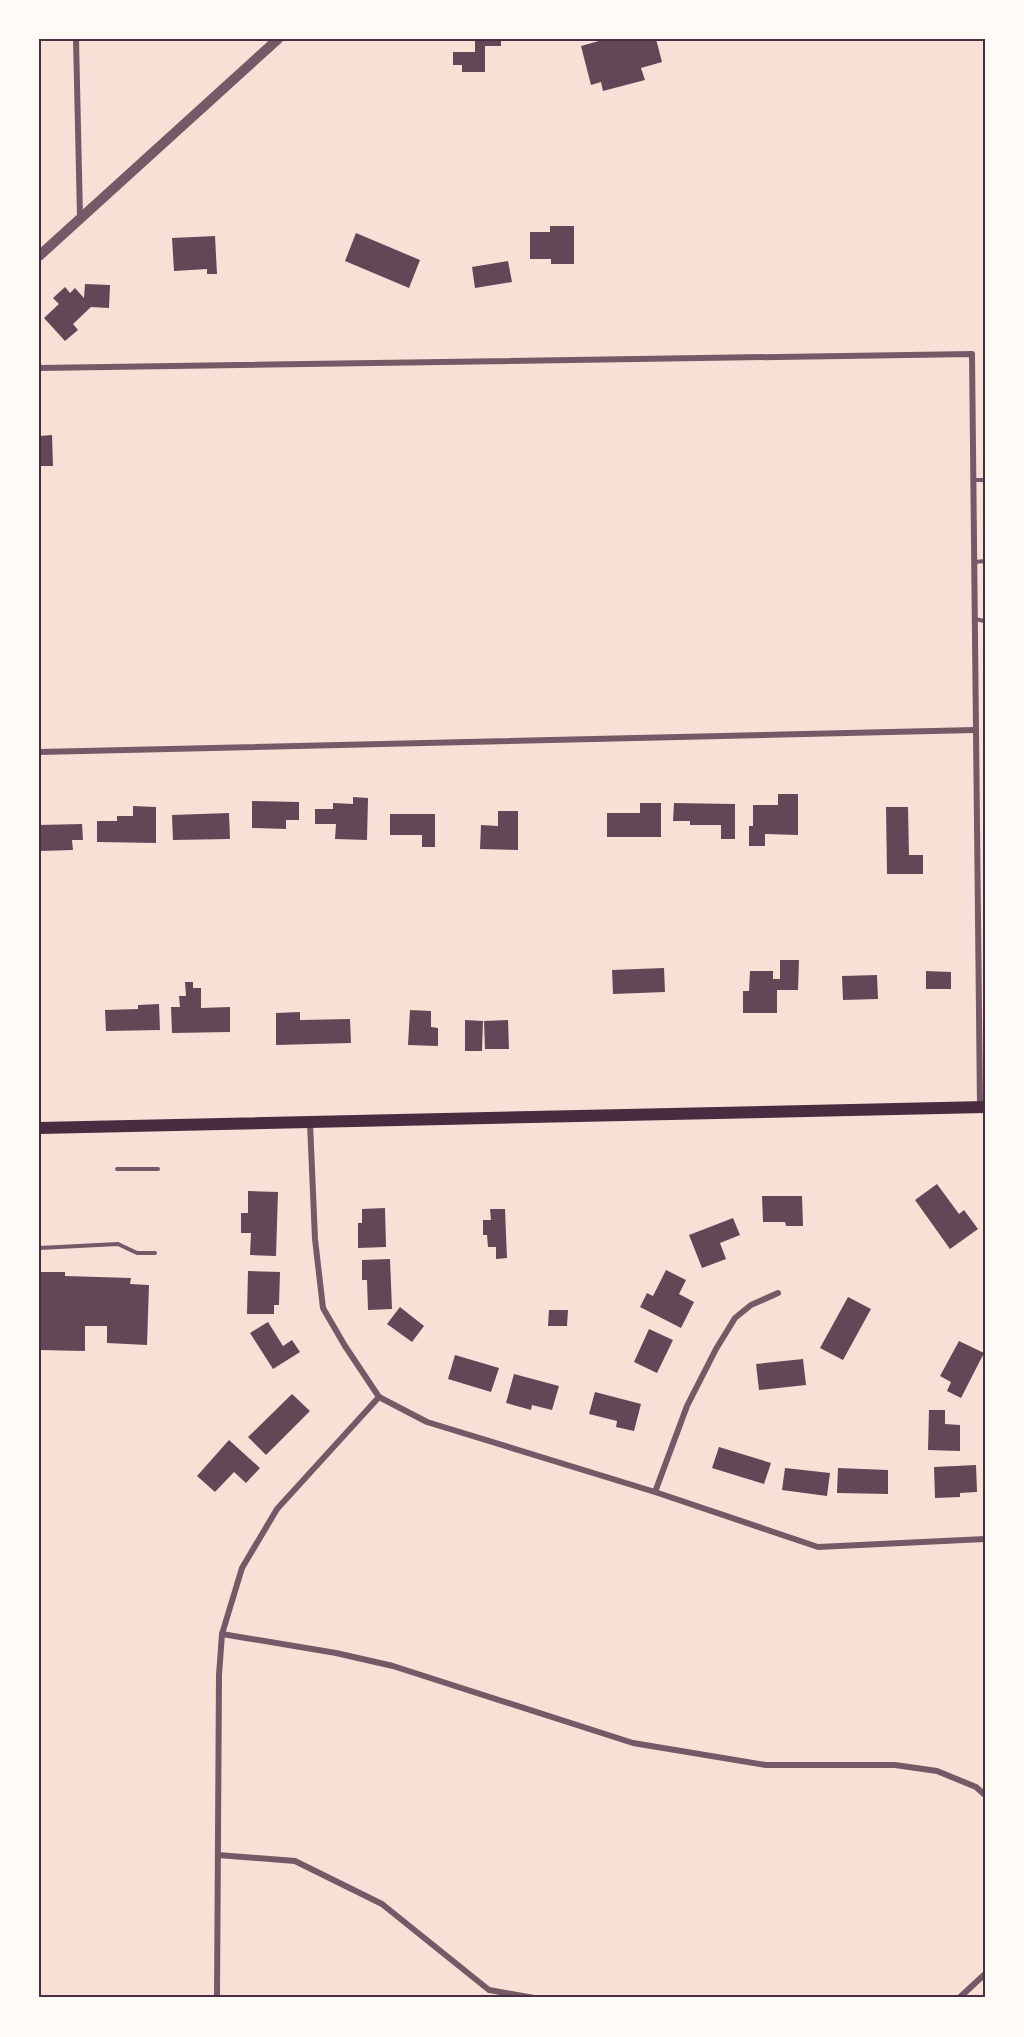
<svg xmlns="http://www.w3.org/2000/svg" width="1024" height="2037" font-family="'Open Sans',sans-serif">
<rect width="100%" height="100%" fill="#f7e1d7"/>
<g fill="#644757">
<path d="M475 39H501V46H485V72H462V65H453V52H475Z"/>
<path d="M606 39H656L662 62 641 68 645 80 603 91 601 82 591 85 581 46Z"/>
<path d="M550 226H574V264H551V259H530V232H550Z"/>
<path d="M356 233 420 260 409 288 345 261Z"/>
<path d="M215 236 217 274H207V269L174 271 172 238Z"/>
<path d="M508 261 512 282 475 288 472 267Z"/>
<path d="M85 284 110 285 109 308 91 307 73 324 78 330 65 341 44 318 59 304 53 298 65 287 70 293 75 288 84 298Z"/>
<path d="M52 435 53 466H39V436Z"/>
<path d="M778 794H798V835L765 834V846H749V826H753V805H778Z"/>
<path d="M353 797 368 798 367 840 335 839 336 824H315V809H333V803L353 804Z"/>
<path d="M252 801 299 802V820H286V829L252 828Z"/>
<path d="M640 803H661V837H607V813H640Z"/>
<path d="M674 803 735 804V839H721V825H690V821H673Z"/>
<path d="M133 806 156 807V843L97 842V821H117V816H133Z"/>
<path d="M886 807H908L909 855H923V874H887Z"/>
<path d="M498 811H518V850L480 849 481 825 498 826Z"/>
<path d="M229 813 230 839 173 840 172 815Z"/>
<path d="M390 814H435V847H422V835H390Z"/>
<path d="M82 824 83 840H72L73 850 39 851V825Z"/>
<path d="M780 960H799L798 990H777V1013H743V991H749L750 971H773V979H780Z"/>
<path d="M664 968 665 992 613 994 612 970Z"/>
<path d="M926 971 951 972V989H926Z"/>
<path d="M877 975 878 999 843 1000 842 976Z"/>
<path d="M185 982H193V988H201V1008L230 1007V1032L172 1033 171 1007H180L179 996H186Z"/>
<path d="M159 1004 160 1030 106 1031 105 1010 138 1009V1005Z"/>
<path d="M410 1010 431 1011V1027L438 1028V1046L408 1045Z"/>
<path d="M300 1012V1020L350 1019 351 1043 276 1045V1013Z"/>
<path d="M465 1020 483 1021 482 1051H465Z"/>
<path d="M508 1020 509 1049H485L484 1021Z"/>
<path d="M937 1184 959 1214 964 1210 978 1229 950 1249 915 1200Z"/>
<path d="M248 1191 278 1192 276 1256 250 1255 251 1233H241V1213H248Z"/>
<path d="M762 1196H802L803 1226H786L785 1222H763Z"/>
<path d="M385 1208 386 1247 358 1248V1223H362V1209Z"/>
<path d="M490 1209H505L507 1258 496 1259V1247H488L487 1235H483V1220H491Z"/>
<path d="M733 1218 740 1235 720 1243 726 1259 702 1268 689 1235Z"/>
<path d="M390 1259 392 1309 368 1310 367 1280H362V1260Z"/>
<path d="M666 1270 686 1280 679 1294 694 1302 681 1328 640 1307 647 1293 653 1296Z"/>
<path d="M248 1271 280 1272 279 1305H274V1314H247Z"/>
<path d="M39 1272H65V1276L131 1278 130 1284 149 1285 147 1345 107 1343V1326H85V1351L39 1350Z"/>
<path d="M848 1297 871 1309 843 1360 820 1348Z"/>
<path d="M400 1307 424 1326 412 1342 387 1324Z"/>
<path d="M549 1310H568L567 1326H548Z"/>
<path d="M268 1322 283 1346 292 1340 300 1352 273 1369 250 1333Z"/>
<path d="M649 1329 673 1340 657 1373 634 1362Z"/>
<path d="M959 1341 984 1353 961 1398 947 1391 951 1382 940 1376Z"/>
<path d="M455 1355 499 1368 491 1392 448 1379Z"/>
<path d="M803 1359 806 1385 759 1390 756 1364Z"/>
<path d="M514 1374 559 1386 552 1410 532 1405 531 1410 506 1403Z"/>
<path d="M595 1392 641 1404 634 1431 616 1427 617 1421 589 1414Z"/>
<path d="M292 1394 310 1411 266 1455 248 1437Z"/>
<path d="M929 1410H945V1424L960 1425V1451L928 1450Z"/>
<path d="M229 1440 260 1468 246 1483 234 1472 215 1492 197 1476Z"/>
<path d="M719 1447 771 1463 764 1484 712 1468Z"/>
<path d="M976 1465 977 1492 960 1493V1497L935 1498 934 1467Z"/>
<path d="M785 1468 830 1473 827 1496 782 1490Z"/>
<path d="M838 1468 888 1470V1494L837 1493Z"/>
</g>
<g fill="none" stroke-linecap="round" stroke-linejoin="round">
<g stroke="#755966" stroke-width="4">
<path d="M973 480H985"/>
<path d="M975 562 985 561"/>
<path d="M974 619 985 621"/>
<path d="M117 1169H158"/>
<path d="M39 1248 118 1244 137 1253H155"/>
</g>
<g stroke="#755966" stroke-width="6">
<path d="M76 39 80 217"/>
<path d="M39 368 972 354 980 1107"/>
<path d="M39 752 975 730"/>
<path d="M310 1123 315 1239 323 1308 345 1346 379 1397 427 1422 655 1492 818 1547 985 1539"/>
<path d="M655 1492 687 1406 716 1349 735 1318 751 1305 778 1293"/>
<path d="M222 1634 336 1653 393 1666 633 1743 766 1765H895L937 1771 976 1787 985 1795"/>
<path d="M218 1855 295 1861 382 1904 489 1990 534 1998"/>
<path d="M217 1998 219 1675 222 1634 242 1568 277 1509 379 1397"/>
<path d="M959 1998 985 1974"/>
</g>
<path stroke="#755966" stroke-width="10" d="M39 256 278 39"/>
<path stroke="#4a2c40" stroke-width="12" d="M39 1128 985 1107"/>
</g>
<rect width="1024" height="2037" fill="none" stroke="#fffaf5" stroke-width="81"/>
<rect x="40" y="40" width="944" height="1956" fill="none" stroke="#4a2c40" stroke-width="2"/>
</svg>
